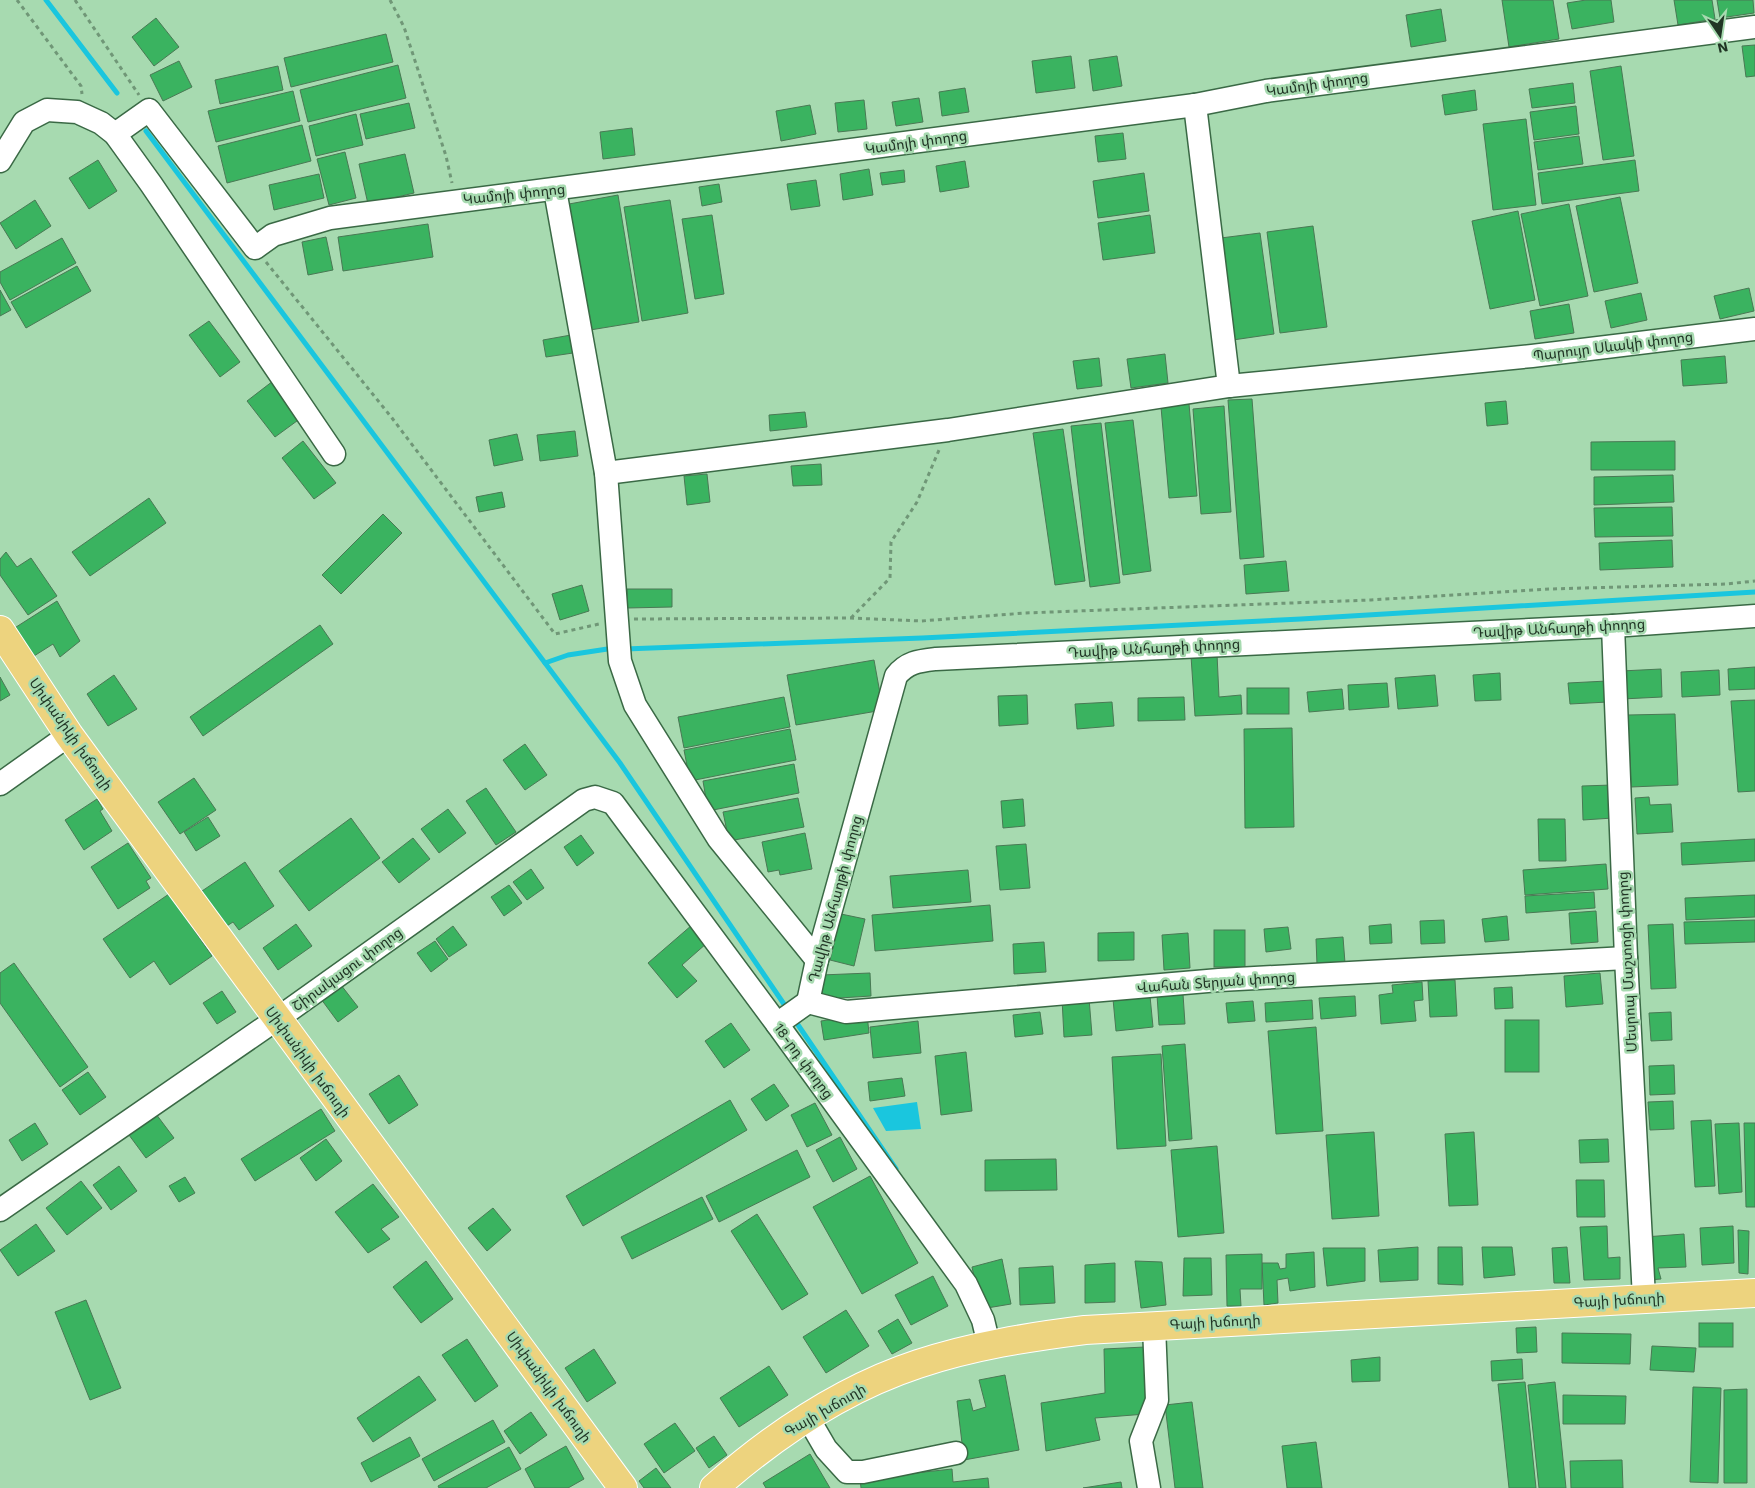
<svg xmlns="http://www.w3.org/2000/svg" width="1755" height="1488" font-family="'Work Sans','Noto Sans Armenian',sans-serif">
<rect width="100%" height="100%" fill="#a7dab0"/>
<path fill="#1ac6de" d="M917 1102 921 1129 886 1131 873 1108Z"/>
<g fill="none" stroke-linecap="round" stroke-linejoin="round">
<g stroke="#1ac6de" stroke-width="5">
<path d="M46 0 117 93"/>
<path d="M146 131 620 763 788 1010"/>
<path d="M625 649 922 638 1301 619 1755 592"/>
<path d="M545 663 568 655 614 648"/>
<path d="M794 1019 896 1169"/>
</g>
</g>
<g fill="#3ab360" stroke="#497954">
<path d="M1502 0H1553L1559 39 1509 47Z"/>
<path d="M1586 0H1611L1614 22 1572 29 1567 3Z"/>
<path d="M1674 0H1712L1715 19 1678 25Z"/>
<path d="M1717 0H1753L1754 13 1720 18Z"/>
<path d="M1441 9 1446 41 1411 47 1406 15Z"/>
<path d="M156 18 179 47 154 66 132 37Z"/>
<path d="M386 34 393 62 291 87 284 58Z"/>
<path d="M1755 45V76L1746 77 1742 46Z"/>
<path d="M1071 56 1075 88 1036 93 1032 61Z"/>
<path d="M1117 56 1122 86 1093 91 1089 60Z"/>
<path d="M179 61 192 87 163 101 150 75Z"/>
<path d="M398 65 406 98 308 122 300 90Z"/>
<path d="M278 66 283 90 220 104 215 80Z"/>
<path d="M1621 66 1634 156 1603 160 1590 71Z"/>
<path d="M1573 83 1575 103 1532 108 1529 89Z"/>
<path d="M965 88 969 112 942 116 939 92Z"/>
<path d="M1475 90 1477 110 1445 115 1442 95Z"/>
<path d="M293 91 300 121 216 142 208 111Z"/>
<path d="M919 98 923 122 896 126 892 102Z"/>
<path d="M864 100 867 129 838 132 835 103Z"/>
<path d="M409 103 415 128 366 139 360 114Z"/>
<path d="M810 105 816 134 781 141 776 111Z"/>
<path d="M1576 106 1579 134 1534 140 1530 112Z"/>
<path d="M356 114 363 145 316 156 309 126Z"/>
<path d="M1526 119 1536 205 1493 210 1483 124Z"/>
<path d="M302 125 311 161 227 183 218 146Z"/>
<path d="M632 128 635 155 603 159 600 132Z"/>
<path d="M1123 133 1126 159 1098 162 1095 136Z"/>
<path d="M1579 136 1583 164 1538 170 1534 142Z"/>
<path d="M345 152 356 198 329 205 317 159Z"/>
<path d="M405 154 414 193 368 204 359 164Z"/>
<path d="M98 160 117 191 89 209 69 178Z"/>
<path d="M1635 160 1639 191 1542 204 1538 173Z"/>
<path d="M965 161 969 187 940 192 936 166Z"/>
<path d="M869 169 873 195 843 200 840 174Z"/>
<path d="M904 170 905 182 882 185 880 173Z"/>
<path d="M1144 173 1149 211 1098 218 1093 181Z"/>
<path d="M319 174 324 198 274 210 269 185Z"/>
<path d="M816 180 820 206 791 210 787 184Z"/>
<path d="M719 184 722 202 702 206 699 187Z"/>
<path d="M618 195 639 322 590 330 569 204Z"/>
<path d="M1620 197 1638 283 1594 292 1576 206Z"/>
<path d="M35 200 51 226 16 249 0 223Z"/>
<path d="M670 200 688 313 642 321 624 207Z"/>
<path d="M1569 204 1588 296 1540 306 1521 214Z"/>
<path d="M1518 211 1535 300 1490 309 1472 221Z"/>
<path d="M712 215 724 294 695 299 682 219Z"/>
<path d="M1150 215 1155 253 1103 260 1098 223Z"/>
<path d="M428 224 433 257 343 271 338 237Z"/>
<path d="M1313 226 1327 327 1280 333 1267 232Z"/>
<path d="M1260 233 1274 334 1226 341 1213 239Z"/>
<path d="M326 237 333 270 308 275 302 242Z"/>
<path d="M62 238 76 263 10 300 0 282V272Z"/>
<path d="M77 266 91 291 26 328 11 302Z"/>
<path d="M1749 288 1754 311 1720 319 1714 296Z"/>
<path d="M0 290 11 310 0 316Z"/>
<path d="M1641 293 1647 320 1611 328 1605 301Z"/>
<path d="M1569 304 1574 333 1535 339 1530 311Z"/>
<path d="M209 321 240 362 220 377 189 335Z"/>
<path d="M571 335 573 353 546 357 543 340Z"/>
<path d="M1165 354 1168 383 1131 388 1127 359Z"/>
<path d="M1725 356 1727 383 1683 386 1681 360Z"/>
<path d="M1099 358 1102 386 1077 389 1073 361Z"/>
<path d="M273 381 301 418 275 437 247 401Z"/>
<path d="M1252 399 1264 557 1240 559 1228 400Z"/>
<path d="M1506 401 1508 424 1487 426 1485 403Z"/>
<path d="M1189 404 1197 496 1169 498 1161 407Z"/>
<path d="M1224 406 1231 512 1201 514 1193 409Z"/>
<path d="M805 412 807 427 770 431 769 415Z"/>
<path d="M1133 420 1151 571 1123 575 1105 423Z"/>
<path d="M1101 423 1120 583 1090 587 1071 426Z"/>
<path d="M1063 429 1085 581 1055 585 1033 433Z"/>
<path d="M575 431 578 456 540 461 537 435Z"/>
<path d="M517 434 523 460 494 466 489 440Z"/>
<path d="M303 441 336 483 314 499 282 458Z"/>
<path d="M1675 441V470H1591V442Z"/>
<path d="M821 464 822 485 793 486 791 466Z"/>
<path d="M707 474 710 502 687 505 684 476Z"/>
<path d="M1673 475 1674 502 1594 505V477Z"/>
<path d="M502 492 505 507 479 512 476 497Z"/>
<path d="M149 498 166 523 90 576 72 552Z"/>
<path d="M1672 507 1673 536 1595 537 1594 508Z"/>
<path d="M383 514 402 533 341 594 322 575Z"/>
<path d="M1672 540 1673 567 1600 570 1599 543Z"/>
<path d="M6 552 17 567 31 558 57 596 28 615 0 575V559Z"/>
<path d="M1286 561 1289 591 1246 594 1244 565Z"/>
<path d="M582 585 589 611 560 620 552 594Z"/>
<path d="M627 589H672V607L627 608Z"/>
<path d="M57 601 80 641 60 657 53 644 34 656 13 629Z"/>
<path d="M320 625 333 644 203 736 190 717Z"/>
<path d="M1217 654 1219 697 1241 695 1242 714 1195 716 1191 656Z"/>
<path d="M874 660 883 710 796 725 787 675Z"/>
<path d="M1755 667V689L1729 690 1728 669Z"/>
<path d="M1661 669 1662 697 1622 699 1621 671Z"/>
<path d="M1719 670 1720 695 1682 697 1681 672Z"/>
<path d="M1500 673 1501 700 1475 701 1473 675Z"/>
<path d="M114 675 137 709 108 726 87 694Z"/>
<path d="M1435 675 1438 706 1398 709 1395 678Z"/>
<path d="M0 677 10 695 0 701Z"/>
<path d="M1607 681 1608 702 1570 704 1568 683Z"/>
<path d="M1387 683 1389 707 1349 710 1348 685Z"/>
<rect x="1247" y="688" width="42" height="26"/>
<path d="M1342 689 1344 709 1309 712 1307 692Z"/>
<path d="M1027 695 1028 724 999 726 998 696Z"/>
<path d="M784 697 790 727 684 748 678 717Z"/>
<path d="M1184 697 1185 720 1138 721V698Z"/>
<path d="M1755 700V791L1738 792 1731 701Z"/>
<path d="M1112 702 1114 726 1077 729 1075 704Z"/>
<path d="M1675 714 1678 785 1631 787 1628 715Z"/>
<path d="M1292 728 1294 827 1245 828 1244 729Z"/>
<path d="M790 729 796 760 690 781 684 750Z"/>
<path d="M525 744 547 775 525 790 503 760Z"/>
<path d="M794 764 799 793 708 811 703 781Z"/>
<path d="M194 778 216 810 180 834 158 802Z"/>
<path d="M1612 785 1613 818 1583 820 1582 786Z"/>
<path d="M486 788 516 832 496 845 466 801Z"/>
<path d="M1649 797 1650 805 1671 804 1673 832 1637 834 1635 798Z"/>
<path d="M798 798 804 827 729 841 723 812Z"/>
<path d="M97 799 103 809 100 811 112 831 84 850 65 820Z"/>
<path d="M1023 799 1025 826 1003 828 1001 801Z"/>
<path d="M448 809 466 833 439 853 421 829Z"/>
<path d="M208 817 220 836 196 851 184 832Z"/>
<path d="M351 818 380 858 309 911 279 871Z"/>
<path d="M1538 819H1565L1566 861H1539Z"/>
<path d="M805 833 812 869 780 875 779 870 768 872 762 842Z"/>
<path d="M581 835 594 853 577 866 564 847Z"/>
<path d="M413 838 430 859 399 883 382 862Z"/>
<path d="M1755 839V861L1682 865 1681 843Z"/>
<path d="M128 843 151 878 146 881 150 888 118 909 91 867Z"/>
<path d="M1026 844 1030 888 1000 890 996 846Z"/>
<path d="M245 862 274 906 239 930 233 922 222 929 199 893Z"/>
<path d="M1606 864 1608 889 1525 895 1523 870Z"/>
<path d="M531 869 544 888 527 900 513 882Z"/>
<path d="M968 870 971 902 893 908 890 876Z"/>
<path d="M509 885 522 903 504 916 491 897Z"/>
<path d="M1594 892 1595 908 1526 913 1525 896Z"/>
<path d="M169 894 212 956 170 985 154 961 130 978 103 939Z"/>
<path d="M1755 895V917L1686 920 1685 898Z"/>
<path d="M990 905 993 941 875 951 872 915Z"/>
<path d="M1596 911 1598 942 1571 944 1569 913Z"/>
<path d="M841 914 865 919 854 966 830 960Z"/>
<path d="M1507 916 1509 940 1485 942 1482 919Z"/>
<path d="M1444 920 1445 943 1421 944 1420 921Z"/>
<path d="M1755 920V942L1685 944 1684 922Z"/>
<path d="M296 924 312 946 278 970 263 948Z"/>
<path d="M1391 924 1392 943 1370 944 1369 926Z"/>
<path d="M1673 924 1676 988 1651 989 1648 925Z"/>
<path d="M692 925 707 943 682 965 697 981 677 998 648 963Z"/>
<path d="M453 926 467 945 449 957 436 939Z"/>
<path d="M1288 927 1291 949 1266 952 1264 929Z"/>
<rect x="1214" y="930" width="31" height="37"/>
<path d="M1134 932V960L1098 961V933Z"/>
<path d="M1188 933 1190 968 1164 970 1162 935Z"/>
<path d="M1343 937 1345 963 1317 965 1316 939Z"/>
<path d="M435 941 448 959 431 972 417 953Z"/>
<path d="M1044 942 1046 972 1014 974 1013 944Z"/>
<path d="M14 963 88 1067 60 1087 0 1003V973Z"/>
<path d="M870 973 871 996 823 999 821 975Z"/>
<path d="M1600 973 1603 1004 1566 1007 1564 976Z"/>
<path d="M1455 980 1457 1016 1430 1017 1428 981Z"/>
<path d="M1422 982 1423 1000 1414 1001 1416 1021 1381 1024 1379 995 1393 993 1392 985Z"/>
<path d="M341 985 358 1007 338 1022 321 999Z"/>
<path d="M1512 987 1513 1008 1495 1009 1494 988Z"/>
<path d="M222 991 236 1012 217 1024 203 1003Z"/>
<path d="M1183 994 1185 1024 1159 1025 1157 995Z"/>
<path d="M1150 996 1153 1027 1116 1031 1113 999Z"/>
<path d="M1355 996 1356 1016 1321 1019 1319 998Z"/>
<path d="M1089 998 1092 1035 1064 1037 1062 999Z"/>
<path d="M1312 1000 1313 1019 1266 1022 1265 1003Z"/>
<path d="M1253 1001 1255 1021 1228 1023 1226 1003Z"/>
<path d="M1040 1012 1043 1034 1015 1037 1013 1015Z"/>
<path d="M1671 1012 1672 1040 1651 1041 1649 1013Z"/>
<path d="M867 1014 869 1033 824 1040 821 1021Z"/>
<rect x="1505" y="1020" width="34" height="52"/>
<path d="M918 1021 921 1053 873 1058 870 1027Z"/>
<path d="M731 1023 750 1050 724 1068 705 1041Z"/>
<path d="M1316 1027 1323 1131 1276 1134 1268 1031Z"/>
<path d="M1185 1044 1192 1139 1169 1141 1162 1046Z"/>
<path d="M966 1052 972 1111 941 1115 935 1056Z"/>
<path d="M1161 1054 1166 1146 1117 1149 1112 1057Z"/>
<path d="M1674 1065 1675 1094 1650 1095 1649 1066Z"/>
<path d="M88 1072 106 1097 80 1115 62 1090Z"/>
<path d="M399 1075 418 1105 389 1124 369 1094Z"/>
<path d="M902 1078 905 1096 870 1101 868 1082Z"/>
<path d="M774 1084 789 1106 766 1121 751 1099Z"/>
<path d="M730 1100 747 1130 583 1226 566 1196Z"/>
<path d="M1673 1101 1674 1129 1650 1130 1648 1102Z"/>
<path d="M815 1103 832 1135 807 1147 791 1115Z"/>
<path d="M321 1109 335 1131 255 1181 241 1159Z"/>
<path d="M156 1114 174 1138 146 1158 129 1135Z"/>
<path d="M1711 1120 1715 1186 1695 1187 1691 1121Z"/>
<path d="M35 1123 48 1144 22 1161 9 1140Z"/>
<path d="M1739 1123 1742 1192 1719 1194 1715 1124Z"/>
<path d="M1744 1123H1755V1207H1746Z"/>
<path d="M1374 1132 1379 1216 1332 1219 1326 1135Z"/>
<path d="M1474 1132 1478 1205 1449 1206 1445 1134Z"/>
<path d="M840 1137 857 1169 833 1182 816 1150Z"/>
<path d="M326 1139 342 1161 316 1181 300 1158Z"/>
<path d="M1608 1139 1609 1162 1580 1163 1579 1140Z"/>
<path d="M1217 1146 1224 1233 1178 1237 1171 1150Z"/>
<path d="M797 1150 810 1177 719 1222 706 1196Z"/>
<path d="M1056 1159 1057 1190 985 1191V1160Z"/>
<path d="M119 1166 137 1191 111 1210 93 1185Z"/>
<path d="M870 1176 918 1263 862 1294 813 1207Z"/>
<path d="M185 1177 195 1193 179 1202 169 1186Z"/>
<path d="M1576 1180H1604L1605 1217H1577Z"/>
<path d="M81 1181 102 1208 67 1235 46 1208Z"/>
<path d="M373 1184 399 1217 381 1229 390 1239 368 1253 335 1212Z"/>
<path d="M702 1197 713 1219 632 1259 621 1237Z"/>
<path d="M493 1208 511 1230 487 1251 468 1228Z"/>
<path d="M757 1214 808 1294 782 1310 731 1231Z"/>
<path d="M36 1224 55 1251 18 1276 0 1250Z"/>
<path d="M1607 1226 1608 1258 1620 1257V1279L1584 1280 1580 1227Z"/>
<path d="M1733 1226 1734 1263 1702 1265 1700 1228Z"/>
<path d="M1738 1230 1749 1231 1748 1274 1739 1273Z"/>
<path d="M1684 1234 1686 1267 1658 1268 1661 1279 1649 1280 1645 1237Z"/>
<path d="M1418 1247V1280L1380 1282 1378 1250Z"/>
<path d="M1438 1247H1462L1463 1285 1438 1284Z"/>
<path d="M1482 1247H1512L1515 1275 1484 1278Z"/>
<path d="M1567 1247 1570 1283H1554L1552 1248Z"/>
<path d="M1323 1248H1365V1281L1327 1286Z"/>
<path d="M1314 1252 1315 1287 1290 1291 1288 1278 1277 1280 1278 1303 1264 1305 1262 1263H1278L1280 1269 1286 1268V1254Z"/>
<path d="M1262 1254V1289H1240L1241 1306H1227L1226 1255Z"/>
<path d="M1184 1258H1211L1212 1295 1183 1296Z"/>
<path d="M1002 1259 1011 1304 981 1309 972 1267Z"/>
<path d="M426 1261 453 1299 421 1323 393 1287Z"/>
<path d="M1135 1261 1162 1262 1166 1305 1141 1308Z"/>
<path d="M1115 1263V1302L1085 1303V1265Z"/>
<path d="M1053 1266 1055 1303 1020 1305 1019 1268Z"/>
<path d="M933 1276 948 1306 911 1325 895 1295Z"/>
<path d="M86 1300 121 1388 90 1400 55 1312Z"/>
<path d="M846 1310 869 1346 826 1373 803 1337Z"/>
<path d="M898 1319 912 1343 892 1354 878 1331Z"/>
<rect x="1699" y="1323" width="34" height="24"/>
<path d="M1536 1327 1537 1352 1517 1353 1516 1328Z"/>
<path d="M1562 1333 1631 1334 1630 1364 1562 1363Z"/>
<path d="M467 1339 498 1386 475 1402 442 1355Z"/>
<path d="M1652 1346 1696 1348 1694 1372 1650 1370Z"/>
<path d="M1145 1347 1146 1414 1095 1418 1100 1440 1046 1451 1041 1403 1105 1393 1104 1349Z"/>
<path d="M594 1349 616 1383 587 1402 565 1368Z"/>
<path d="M1380 1357V1381L1352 1382 1351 1360Z"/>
<path d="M1522 1359 1523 1379 1492 1381 1491 1361Z"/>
<path d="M769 1366 788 1395 739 1427 720 1398Z"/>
<path d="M1005 1375 1019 1450 964 1460 957 1401 970 1399 973 1411 986 1407 979 1380Z"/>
<path d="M419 1376 436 1400 373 1442 357 1418Z"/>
<path d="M1525 1382 1536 1488H1509L1498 1384Z"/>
<path d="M1555 1382 1566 1488H1539L1528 1385Z"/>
<path d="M1693 1387 1721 1388 1718 1483 1690 1482Z"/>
<path d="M1747 1389V1483H1724V1390Z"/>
<path d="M1563 1395 1626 1396 1625 1424H1563Z"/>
<path d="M1192 1402 1203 1488H1175L1165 1405Z"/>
<path d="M531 1412 547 1435 520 1454 504 1431Z"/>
<path d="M493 1420 505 1442 434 1481 422 1459Z"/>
<path d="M675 1423 695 1451 664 1473 644 1444Z"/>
<path d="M714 1436 727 1455 709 1468 696 1448Z"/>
<path d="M410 1437 420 1456 371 1482 361 1463Z"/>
<path d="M1316 1442 1322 1488H1287L1282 1446Z"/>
<path d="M566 1446 584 1479 568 1488H535L525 1469Z"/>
<path d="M509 1447 521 1469 486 1488H439L438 1486Z"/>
<path d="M810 1454 830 1488H766L763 1483Z"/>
<path d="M1622 1460 1623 1488H1571L1570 1461Z"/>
<path d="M656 1468 671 1488H644L639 1481Z"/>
<path d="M952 1469 953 1482 988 1478 989 1488H861L860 1479Z"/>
<path d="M1121 1482 1122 1488H1083Z"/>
</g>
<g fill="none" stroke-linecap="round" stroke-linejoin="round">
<g stroke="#3a6945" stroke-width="25">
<g id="minor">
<path d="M1195 105 1229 386"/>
<path d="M115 134 149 110 255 248 273 235 330 218 1195 105 1266 91 1755 27"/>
<path d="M0 161 24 122 47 110 77 112 101 123 115 134 151 184 334 454"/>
<path d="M555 190 606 473 620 661 635 705 718 838 817 960"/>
<path d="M606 473 948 430 1229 386 1532 356 1755 329"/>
<path d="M1613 626 1626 958 1644 1298"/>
<path d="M0 784 69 735"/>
<path d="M808 1002 817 960 896 676C907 662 919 661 936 659L1613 626 1755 616"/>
<path d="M808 1002 846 1012 1219 980 1626 958"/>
<path d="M777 1024 808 1002"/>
<path d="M0 1210 277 1019 584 800 595 797 613 803 777 1024 966 1284 983 1320 989 1345"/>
<path d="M808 1418 826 1449 847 1472H863L956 1453"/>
<path d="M1149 1488 1141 1441 1157 1400 1154 1326"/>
</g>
</g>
<g stroke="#fff" stroke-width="30">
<g id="major">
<path d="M0 630 69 735 623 1488"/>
<path d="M714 1488C773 1436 842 1389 918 1364 972 1346 1029 1337 1085 1330L1755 1293"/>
</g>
</g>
<g stroke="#709777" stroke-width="3" stroke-dasharray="4 4" stroke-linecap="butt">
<path d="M17 0 81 86 82 94"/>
<path d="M75 0 139 95"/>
<path d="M390 0 404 27 446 156 452 183"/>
<path d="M266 262 392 418 555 634 599 624"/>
<path d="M851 618 890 578 891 542 917 502 939 450"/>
<path d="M634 619 851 618 921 621 1025 613 1371 600 1549 589 1726 584 1755 581"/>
</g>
<use href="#minor" stroke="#fff" stroke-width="22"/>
<use href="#major" stroke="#edd37e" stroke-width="28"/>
</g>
<g text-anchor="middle" stroke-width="5" stroke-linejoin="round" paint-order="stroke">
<g font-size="14" fill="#213525" stroke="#a7dab0">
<text transform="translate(1317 84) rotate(-8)" y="5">Կամոյի փողոց</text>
<text transform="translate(916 142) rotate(-8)" y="5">Կամոյի փողոց</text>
<text transform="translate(514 194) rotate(-6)" y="5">Կամոյի փողոց</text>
<text transform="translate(1613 346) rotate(-7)" y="5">Պարույր Սևակի փողոց</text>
<text transform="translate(1559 628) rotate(-3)" y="5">Դավիթ Անհաղթի փողոց</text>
<text transform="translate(1154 648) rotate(-3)" y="5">Դավիթ Անհաղթի փողոց</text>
<text transform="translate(71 734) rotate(55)" y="5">Սիփանիկի խճուղի</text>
<text transform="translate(835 899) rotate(-75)" y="5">Դավիթ Անհաղթի փողոց</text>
<text transform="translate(1627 962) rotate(-93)" y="5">Մեսրոպ Մաշտոցի փողոց</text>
<text transform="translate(347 969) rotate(-36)" y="5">Շիրակացու փողոց</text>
<text transform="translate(1216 982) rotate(-4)" y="5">Վահան Տերյան փողոց</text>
<text transform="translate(804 1061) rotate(54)" y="5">18-րդ փողոց</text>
<text transform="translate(308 1062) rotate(54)" y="5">Սիփանիկի խճուղի</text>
<text transform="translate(1619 1300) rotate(-3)" y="5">Գայի խճուղի</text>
<text transform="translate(1215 1322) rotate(-3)" y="5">Գայի խճուղի</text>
<text transform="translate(549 1387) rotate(54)" y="5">Սիփանիկի խճուղի</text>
<text transform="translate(825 1410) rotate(-30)" y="5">Գայի խճուղի</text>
</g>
</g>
<g transform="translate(1720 35) rotate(167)" stroke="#a7dab0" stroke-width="4" paint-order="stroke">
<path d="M0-4L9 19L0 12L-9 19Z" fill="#213525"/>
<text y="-8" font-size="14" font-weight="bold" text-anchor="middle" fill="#213525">N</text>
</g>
</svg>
